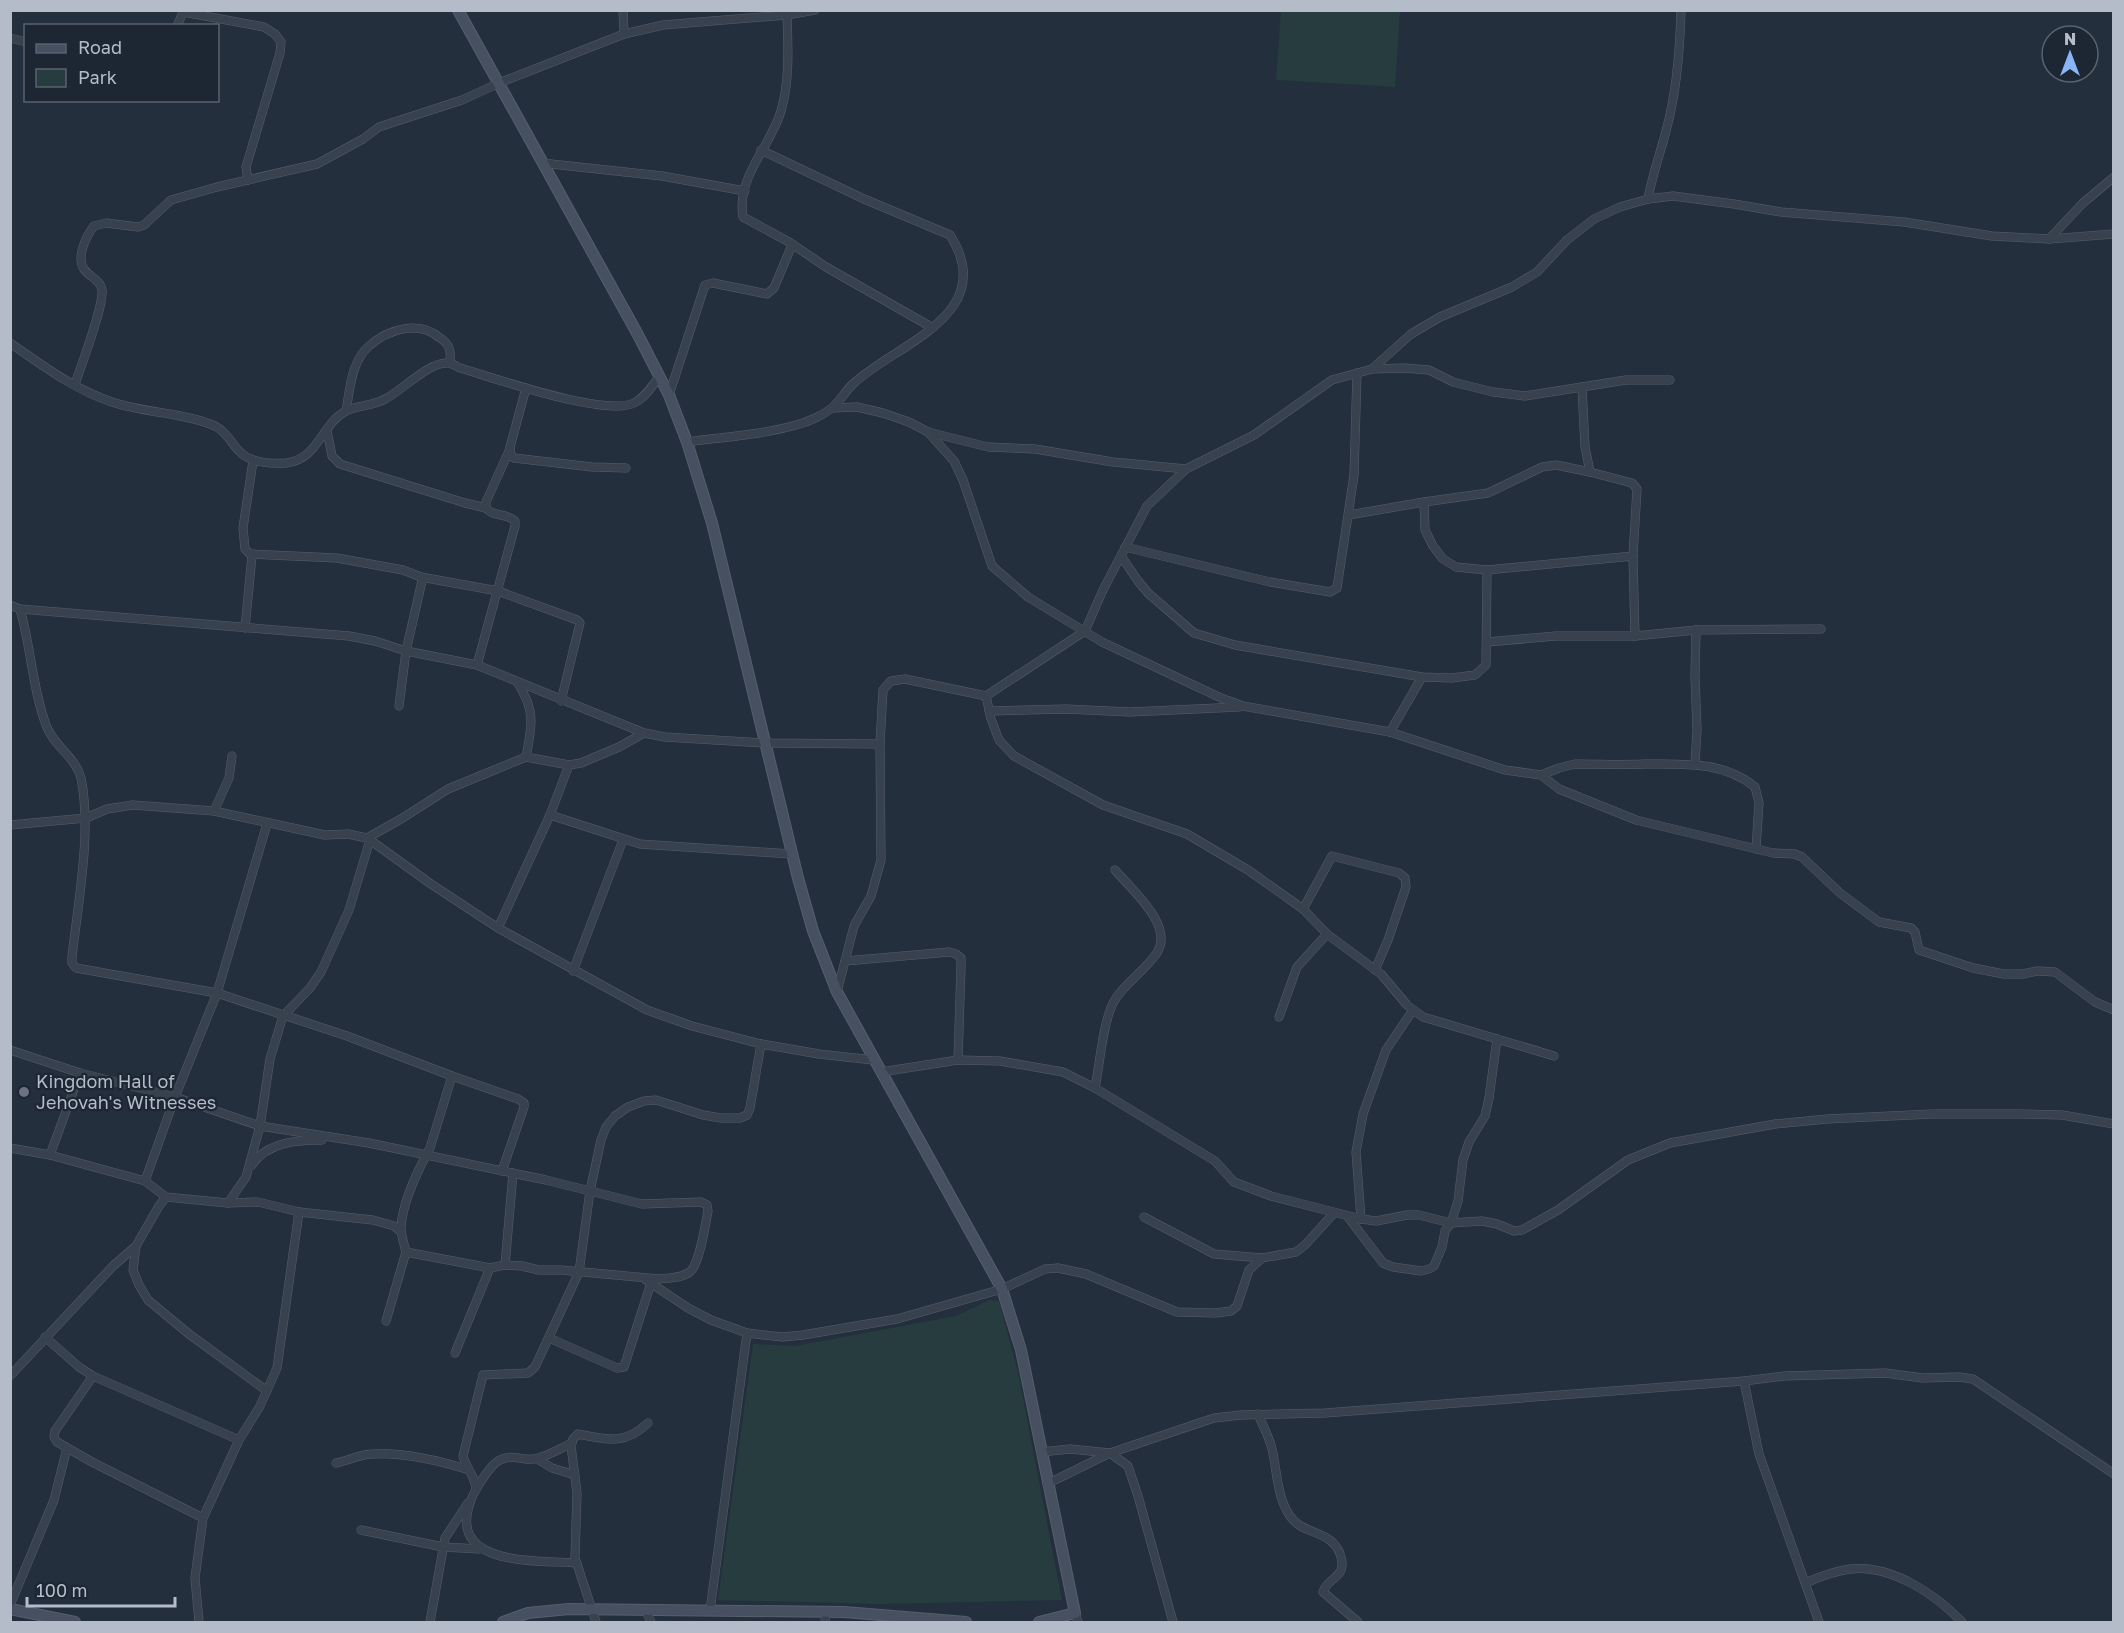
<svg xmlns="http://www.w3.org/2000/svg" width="2124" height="1633" font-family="'Golos Text',sans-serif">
<rect width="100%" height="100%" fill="#242f3e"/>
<g fill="#263c3f">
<path d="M1281 11H1400L1395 87 1276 80Z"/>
<path d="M989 1300 999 1301 1018 1372 1062 1600 879 1604 718 1600 753 1344 795 1346 956 1316Z"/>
</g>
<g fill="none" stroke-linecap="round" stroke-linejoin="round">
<g stroke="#565f6c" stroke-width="9">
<g id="street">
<path d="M623 10 624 34"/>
<path d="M183 12 264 27 275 34 281 42 280 53 246 167 248 180"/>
<path d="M787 15C788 47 790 80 781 111 771 146 736 177 743 217L789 242 826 267 933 328"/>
<path d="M177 26 184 10"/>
<path d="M10 38 26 42"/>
<path d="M542 163 662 176 745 191"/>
<path d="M1648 199C1652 176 1660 154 1666 131 1676 95 1680 49 1681 10"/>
<path d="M2049 239 2083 203 2114 177"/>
<path d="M10 343C42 365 75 390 112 402 144 413 179 412 210 424 225 429 229 440 239 451 250 463 270 464 286 463 319 459 321 424 346 411 358 405 373 406 385 399 401 391 429 362 447 363 452 363 456 366 460 368 495 378 603 417 634 403 645 398 652 386 659 377"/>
<path d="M1372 369 1411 334 1440 317 1512 287 1537 272 1567 240 1594 219 1620 207 1648 199 1673 196 1734 204 1781 212 1904 222 1992 236 2049 239 2114 234"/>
<path d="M75 384C81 366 104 306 102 290 101 280 89 277 84 269 76 257 86 236 94 226L106 223 138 227 144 225 171 200 217 187 317 164 363 139 379 127 462 100 499 83 624 34 663 25 787 15 815 10"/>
<path d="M1582 387 1585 447 1590 472 1632 483 1637 489 1633 556 1635 636"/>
<path d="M526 388 510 447 511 455 514 458 592 467 626 468"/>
<path d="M669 395 705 285 713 283 767 294 774 288 792 245"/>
<path d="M832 408 857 407 883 413 909 422 928 432 988 447 1035 449 1113 462 1186 469 1254 435 1332 380 1372 369 1404 368 1429 370 1453 382 1493 392 1525 396 1626 380H1670"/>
<path d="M346 411C350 389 351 362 369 346 388 329 419 320 440 338 444 340 448 345 449 348 451 352 450 358 450 362"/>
<path d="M327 431 332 456 340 464 465 503 486 508"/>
<path d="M928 432 954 461 963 480 992 566 1028 597 1102 642 1221 698 1243 706 1390 732 1505 770 1541 775 1559 789 1636 820 1773 853 1795 854 1802 857 1840 893 1879 922 1911 928 1915 932 1919 950 1973 968 2004 974H2023L2037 971 2055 972 2095 1002 2114 1010"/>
<path d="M687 442C723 437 761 435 796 425 808 422 824 415 833 407 841 400 846 390 854 383 898 343 1000 314 950 235L864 199 761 150"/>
<path d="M1424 502 1425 530 1433 546 1443 559 1456 567 1487 570 1633 556"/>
<path d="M1349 515 1424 502 1488 493 1542 467 1556 465 1590 472"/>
<path d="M1125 547 1270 582 1330 592 1337 588 1354 475 1357 373"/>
<path d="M251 554 337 558 403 570 421 577 498 591 577 620 580 623 561 701"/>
<path d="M1121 556 1138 581 1148 593 1194 633 1235 645 1422 677 1452 678 1475 675 1486 665 1487 570"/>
<path d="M10 605 20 609 349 636 375 641 406 651 477 665 644 733 665 737 765 743 880 744 883 690 891 681 905 679 986 696 991 719 999 740 1014 756 1103 805 1187 834 1248 870 1303 909 1327 934 1381 974 1407 1005 1423 1017 1554 1056"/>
<path d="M20 609C31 647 32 687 46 725 53 746 76 757 81 778 92 832 78 902 72 957V963L76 968 217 993 347 1036 452 1076 518 1099 524 1103V1107L502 1171"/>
<path d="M245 628 252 556 245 549 243 528 253 461"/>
<path d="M1487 642 1556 636H1635L1696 630 1821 629"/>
<path d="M477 665 515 526V521C507 513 493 517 486 508V502L509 451"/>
<path d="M517 682C536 710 532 726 526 757"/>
<path d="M986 696 1085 631 1103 590 1147 506 1186 469"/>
<path d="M399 706 406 651 422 581 421 577"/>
<path d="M989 711 1066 709 1130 712 1239 707"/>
<path d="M1390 732 1422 677"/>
<path d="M1695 764 1697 730 1695 676 1696 630"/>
<path d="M1541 775 1559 768 1575 764C1599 764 1622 765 1645 764 1684 764 1723 761 1755 787L1759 803 1756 849"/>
<path d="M214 811 229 778 232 756"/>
<path d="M550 815 640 844 791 854"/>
<path d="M10 825 86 818 107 809 133 805 214 811 325 835 348 834 367 838 401 819 448 789 526 757 569 765 581 763 619 747 644 733"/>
<path d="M370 840 431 884 498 928 647 1010 692 1026 761 1044 819 1054 873 1060"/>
<path d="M1303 909 1332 856 1399 873 1405 878 1406 887 1388 940 1375 970"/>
<path d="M498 928 550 815 569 765"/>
<path d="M845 961 949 952 956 954 961 958V967L958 1060"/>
<path d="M573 971 623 840"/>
<path d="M837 992 854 926 871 896 881 860 880 744"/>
<path d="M1279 1017 1297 967 1327 934"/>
<path d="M10 1050 80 1073 175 1097 260 1126 369 1143 546 1180 642 1204 701 1202 707 1205 708 1211C705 1226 700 1261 691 1271 683 1278 669 1278 659 1279L561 1270H539L522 1266 505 1265 490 1268 406 1252C404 1244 401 1235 401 1228 402 1203 418 1170 430 1148L452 1076"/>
<path d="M881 1072 958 1060 1000 1061 1063 1072 1095 1088 1215 1161 1234 1182 1271 1196 1361 1219 1376 1221 1407 1215H1419L1451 1223 1482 1221 1497 1224 1514 1231 1522 1230 1558 1210 1628 1160 1670 1143 1775 1124 1827 1119 1932 1114H2021L2062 1115 2114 1124"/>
<path d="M1095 1088C1100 1064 1103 1017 1116 998 1127 982 1145 970 1156 954 1176 927 1132 890 1115 870"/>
<path d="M10 1148 50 1155 145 1181 166 1197 228 1203 258 1202 299 1212 373 1220 394 1226 400 1231"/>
<path d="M50 1155 80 1073"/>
<path d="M252 1165C267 1142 297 1140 322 1140"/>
<path d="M145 1181 175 1097 217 993 267 824"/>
<path d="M228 1203 246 1177 260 1126 270 1059 283 1016 310 988 321 972 349 910 370 840 368 838"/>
<path d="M1144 1217 1214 1254 1262 1258"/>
<path d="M1348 1217 1383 1263 1393 1267 1421 1271 1429 1269 1434 1266 1442 1247 1445 1231 1451 1223 1458 1201 1463 1160 1469 1142 1485 1116 1489 1098 1497 1039"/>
<path d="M1361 1219 1356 1152 1363 1114 1386 1050 1413 1010"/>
<path d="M136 1246 133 1270 139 1285 148 1300 189 1334 267 1391"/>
<path d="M505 1265 513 1173"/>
<path d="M646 1280 688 1308 711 1320 747 1333 782 1337 803 1335 897 1319 1002 1289 1045 1269 1058 1268 1086 1274 1177 1312 1216 1313 1231 1311 1237 1306 1249 1270 1262 1258 1296 1252 1305 1245 1334 1213"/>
<path d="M386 1321 406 1252"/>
<path d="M45 1337 79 1367 93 1376 239 1440"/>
<path d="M549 1338 617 1368 624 1367 651 1283"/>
<path d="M455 1353 490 1268"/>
<path d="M10 1376 113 1266 136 1246 159 1206 166 1197"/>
<path d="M93 1376 55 1431 54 1437 57 1442 92 1462 203 1518"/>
<path d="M1744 1381 1759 1454 1819 1622"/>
<path d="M1258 1414C1263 1426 1269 1437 1272 1449 1277 1470 1277 1498 1290 1516 1302 1535 1332 1530 1340 1554 1349 1578 1327 1577 1323 1592L1358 1622"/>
<path d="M572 1443C561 1448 550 1455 538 1458 524 1463 514 1452 498 1461 489 1467 473 1492 470 1503 448 1567 538 1560 577 1563"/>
<path d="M1041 1452 1070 1449 1110 1453 1128 1466 1138 1496 1173 1622"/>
<path d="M537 1459 552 1468 575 1475"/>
<path d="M336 1463C348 1461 360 1454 372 1454 402 1452 441 1461 469 1470"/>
<path d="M1047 1484 1110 1453 1214 1418 1241 1415 1325 1413 1744 1381 1784 1376 1885 1373 1923 1378 1959 1377 1973 1379 2114 1474"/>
<path d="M476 1490C476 1477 466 1468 463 1456L483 1375 528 1373 535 1367 579 1272 590 1191 601 1140 606 1127 615 1116 628 1107 644 1101 656 1100 703 1115 721 1118H740L747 1115 750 1108 761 1044"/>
<path d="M361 1530 443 1547 480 1549"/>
<path d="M1805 1583C1819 1577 1834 1571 1850 1569 1891 1564 1935 1594 1962 1622"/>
<path d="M10 1605 54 1500 67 1448"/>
<path d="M646 1611 651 1622"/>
<path d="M710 1611 747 1333"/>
<path d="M1075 1613 1078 1622"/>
<path d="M199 1622 195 1578 203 1518 239 1440 260 1406 277 1368 299 1212"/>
<path d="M430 1622 445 1538 468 1503"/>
<path d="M596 1622 575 1558 577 1493 571 1446 573 1439 578 1434C608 1440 625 1445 648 1423"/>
<path d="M825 1622 826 1611"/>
</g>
</g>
<g stroke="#565f6c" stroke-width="12">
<g id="secondary">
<path d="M458 10 637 333 669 395 687 442 712 523 798 878 813 931 837 992 1002 1289 1021 1350 1075 1613 1039 1622"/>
<path d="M10 1609 75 1622"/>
<path d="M503 1622 528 1613 569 1609 844 1612 966 1622"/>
</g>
</g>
<use href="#street" stroke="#38414e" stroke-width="8"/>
<use href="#secondary" stroke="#465061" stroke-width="10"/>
</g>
<circle fill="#6b7280" stroke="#1d2633" stroke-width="2" cx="24" cy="1092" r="6"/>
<g text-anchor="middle" stroke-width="4.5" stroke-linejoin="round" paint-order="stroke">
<g font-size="18" fill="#b4bcc9" stroke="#1d2633" text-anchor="start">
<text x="36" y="1088">Kingdom Hall of<tspan x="36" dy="21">Jehovah's Witnesses</tspan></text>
</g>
</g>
<rect width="2124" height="1633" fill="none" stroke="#b4bcc9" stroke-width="24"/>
<rect x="24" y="24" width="195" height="78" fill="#1d2633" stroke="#59626f" stroke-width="1.5"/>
<rect x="36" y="44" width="30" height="9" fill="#465061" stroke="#59626f" stroke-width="1.5"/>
<text x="78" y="54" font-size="18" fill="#b4bcc9">Road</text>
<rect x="36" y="69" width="30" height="18" fill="#263c3f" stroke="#59626f" stroke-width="1.5"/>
<text x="78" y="84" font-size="18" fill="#b4bcc9">Park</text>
<g transform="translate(2070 54)"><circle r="28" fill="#1d2633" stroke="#59626f" stroke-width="1.5"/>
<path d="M0-4.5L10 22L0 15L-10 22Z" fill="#8ab4f8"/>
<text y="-9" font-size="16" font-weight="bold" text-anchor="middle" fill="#b4bcc9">N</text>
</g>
<path d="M27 1597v9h148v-9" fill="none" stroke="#b4bcc9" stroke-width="3"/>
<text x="36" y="1597" font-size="18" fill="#b4bcc9" stroke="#1d2633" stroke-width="4.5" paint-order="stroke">100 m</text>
</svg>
